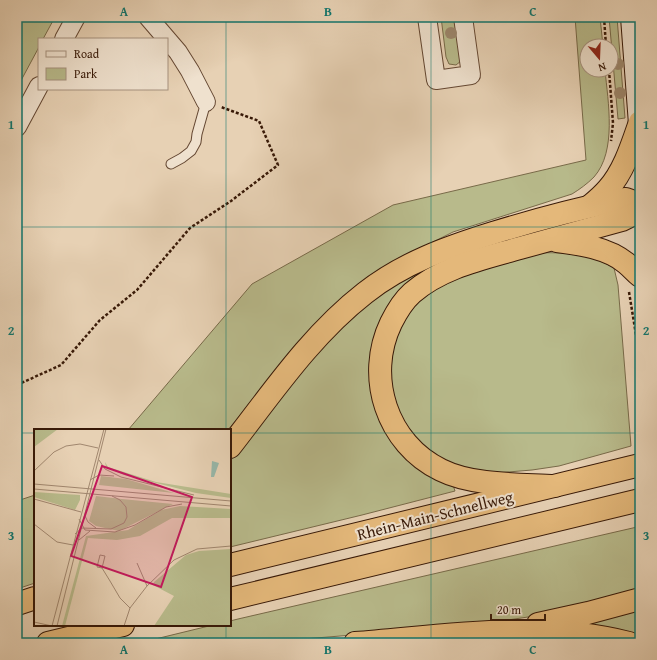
<svg xmlns="http://www.w3.org/2000/svg" width="657" height="660" viewBox="0 0 657 660" font-family="'Gentium Book Plus',serif">
<rect width="100%" height="100%" fill="#e7d1b4"/>
<filter id="stains"><feTurbulence type="fractalNoise" baseFrequency=".005" numOctaves="4"/><feColorMatrix values="0 0 0 0 .2 0 0 0 0 .09 0 0 0 0 .02 0 0 0 .5 -.17"/></filter>
<radialGradient id="worn" r=".72"><stop offset=".6" stop-color="#630" stop-opacity="0"/><stop offset="1" stop-color="#630" stop-opacity=".3"/></radialGradient>
<g fill="#b8ba8b" stroke="#786a49">
<path d="M17 17H55L43 39H39V47L17 88Z"/>
<path d="M441 17H458L461 61 456 65 449 64 446 57Z"/>
<path d="M575 17H600L603 46H587V70H605C608 102 617 151 594 177 587 184 580 189 572 194L453 232 401 258 288 355 228 430H128L252 284 393 205 586 160Z"/>
<path d="M609 17H617L625 118 618 119Z"/>
<path d="M601 209 534 253C563 252 589 253 614 268L618 285 631 446 559 466 532 470 496 473 453 485 455 491 362 515 230 547V458L307 356 402 274Z"/>
<path d="M35 495V583L17 589V501Z"/>
<path d="M637 527 640 563V590L555 613 474 625 255 643H139L213 625H230V621L238 619Z"/>
<path d="M640 610V640L626 634 572 628Z"/>
</g>
<g fill="none" stroke-linecap="round" stroke-linejoin="round">
<defs>
<path id="service" d="M171 164 182 158 191 151 196 142 197 134 206 102"/>
<g id="minor">
<path d="M148 17 178 52 190 71 206 102"/>
<path d="M427 17 436 80 471 75 463 17"/>
<path d="M64 39 76 17"/>
<path d="M17 127 39 86"/>
</g>
<path id="secondary" d="M632 17 640 124"/>
<g id="motorway">
<path d="M590 206C596 201 603 195 608 189 624 171 632 145 640 122"/>
<path d="M557 241C580 244 608 248 626 263 631 267 635 272 640 276"/>
<path d="M230 447C272 393 311 335 365 293 403 263 448 247 493 233 535 220 577 209 619 200L626 199 640 204"/>
<path d="M555 486C520 484 473 486 441 470 387 444 365 377 391 323 396 313 403 301 412 293 442 267 482 259 520 248 554 239 588 229 622 220L640 211"/>
<path d="M230 565 640 465"/>
<path d="M230 599 640 500"/>
<path d="M17 604 35 598"/>
<path d="M538 624 588 613 640 599"/>
<path d="M48 643 123 625"/>
<path d="M355 643C445 636 540 620 629 643"/>
</g>
</defs>
<use href="#service" stroke="#644732" stroke-width="11"/>
<use href="#minor" stroke="#644732" stroke-width="20"/>
<use href="#secondary" stroke="#381907" stroke-width="24"/>
<use href="#motorway" stroke="#381907" stroke-width="24"/>
<g stroke="#381907" stroke-width="2.5" stroke-dasharray="3 2" stroke-linecap="butt">
<path d="M604 17 606 46"/>
<path d="M609 70 613 123 611 141"/>
<path d="M629 292 637 341 640 383"/>
<path d="M17 385 61 365 100 320 137 290 190 228 231 201 278 165 259 121 221 107"/>
</g>
<use href="#service" stroke="#efe1ce" stroke-width="9"/>
<use href="#minor" stroke="#efe1ce" stroke-width="18"/>
<use href="#secondary" stroke="#efe1ce" stroke-width="22"/>
<use href="#motorway" stroke="#e4b87a" stroke-width="22"/>
</g>
<g fill="#9c866b">
<circle cx="451" cy="33" r="6"/>
<circle cx="618" cy="64" r="6"/>
<circle cx="620" cy="93" r="6"/>
</g>
<path fill="none" stroke="#0f766e" stroke-width="1" stroke-opacity="0.55" d="M226 17V430M431 17V643M17 227H640M17 433H35M230 433H640M226 625V643"/>
<g text-anchor="middle" stroke-width="4" stroke-linejoin="round" paint-order="stroke">
<g font-size="16" fill="#381907" stroke="#efe1ce">
<text transform="translate(435 515) rotate(-14)" y="6">Rhein-Main-Schnellweg</text>
</g>
</g>
<g transform="translate(34 429)">
<rect width="197" height="197" fill="#e7d1b4"/>
<path d="M0 0H24L0 18ZM71 33 74 38 122 53 197 65V69L162 64 90 46 72 38ZM67 47 92 50 140 64 65 56ZM0 63 46 66V71L41 81 0 68ZM62 67 88 70 139 75 85 102 62 97 55 92ZM146 77 197 80V89H138L106 107 83 111 54 109 31 197H28L52 107 94 101 127 81ZM197 120V197H120L140 167 119 156 120 153 152 126 165 122Z" fill="#b8ba8b"/>
<path d="M178 32 185 34 180 48H177Z" fill="#97b7a9"/>
<path fill="none" stroke="#a1876f" stroke-width="1" d="M65 31 71 40 87 48 160 66M0 42 20 23 32 17 46 15 64 19M56 51 65 46 80 47M0 55 197 72M0 60 197 77M0 70 47 83M51 87 54 93 62 99M45 90 51 101 81 103 101 96 132 78 148 75M0 95 23 113 39 116M41 105 48 99 77 100 90 94 93 88 92 78 86 71 78 67M45 111 56 102M103 134 113 157M68 139 63 138 66 126 71 127 68 139 76 152 86 169 96 179M0 193 18 197M18 197 70 0M23 197 72 0M90 197 96 179 113 157 140 131 163 120 197 117"/>
<path fill="#c2185b" fill-opacity="0.15" stroke="#c2185b" stroke-width="2" d="M68 37 158 68 127 158 37 127Z"/>
<rect width="197" height="197" fill="none" stroke="#381907" stroke-width="2"/>
</g>
<rect width="657" height="660" fill="none" stroke="#e7d1b4" stroke-width="44"/>
<rect x="38" y="38" width="130" height="52" fill="#efe1ce" stroke="#a6917e"/>
<rect x="46" y="51" width="20" height="6" fill="#efe1ce" stroke="#a6917e"/>
<text x="74" y="58" font-size="12" fill="#381907">Road</text>
<rect x="46" y="68" width="20" height="12" fill="#b8ba8b" stroke="#a6917e"/>
<text x="74" y="78" font-size="12" fill="#381907">Park</text>
<g transform="translate(599 58) rotate(161)"><circle r="19" fill="#efe1ce" stroke="#a6917e"/>
<path d="M0-3L7 15L0 10L-7 15Z" fill="#8f2418"/>
<text y="-6" font-size="11" font-weight="bold" text-anchor="middle" fill="#381907">N</text>
</g>
<path d="M491 614v6h54v-6" fill="none" stroke="#381907" stroke-width="2"/>
<text x="497" y="614" font-size="12" fill="#381907" stroke="#efe1ce" stroke-width="3" paint-order="stroke">20 m</text>
<rect x="22" y="22" width="613" height="616" fill="none" stroke="#0f766e" stroke-width="1.5"/>
<g font-size="13" text-anchor="middle" font-weight="bold" fill="#0f766e">
<text x="124" y="16">A</text>
<text x="328" y="16">B</text>
<text x="533" y="16">C</text>
<text x="11" y="129">1</text>
<text x="646" y="129">1</text>
<text x="11" y="335">2</text>
<text x="646" y="335">2</text>
<text x="11" y="540">3</text>
<text x="646" y="540">3</text>
<text x="124" y="654">A</text>
<text x="328" y="654">B</text>
<text x="533" y="654">C</text>
</g>
<rect width="100%" height="100%" filter="url(#stains)"/>
<rect width="100%" height="100%" fill="url(#worn)"/>
</svg>
